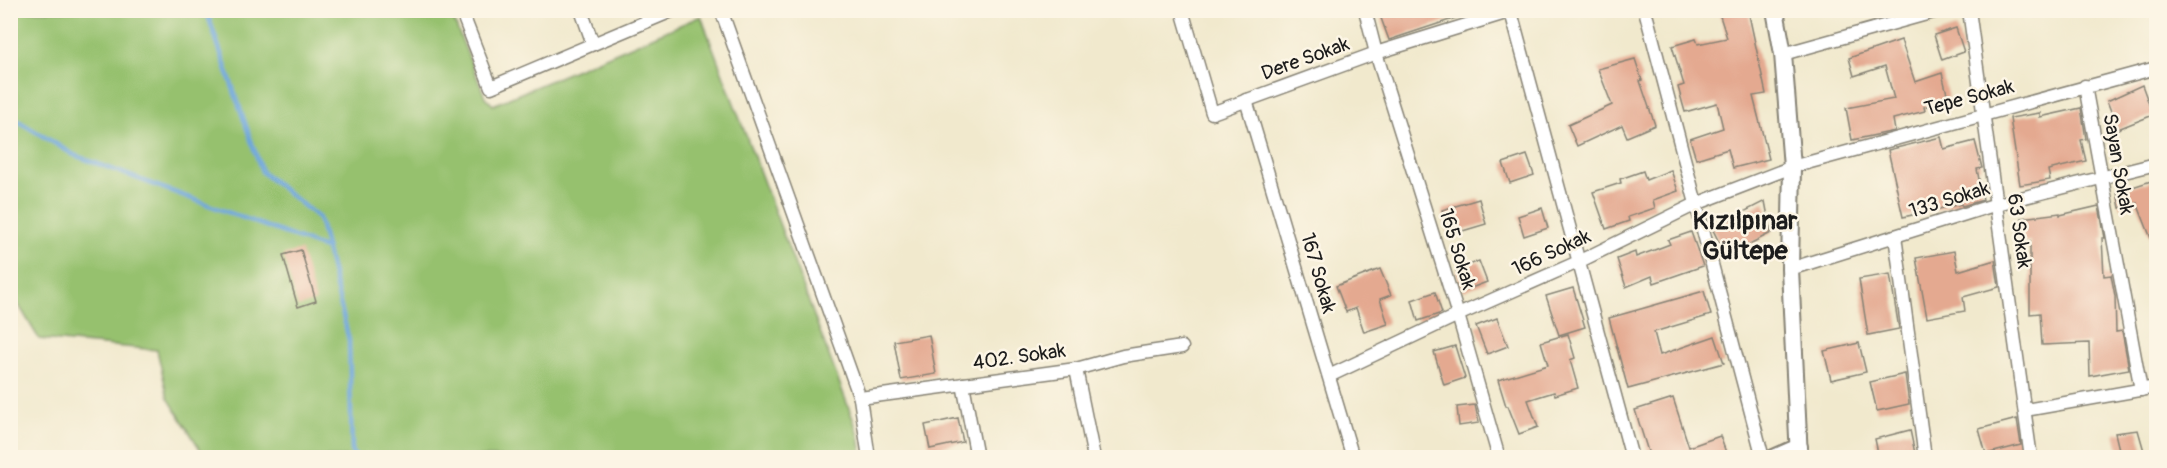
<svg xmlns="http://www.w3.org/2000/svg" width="2167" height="468" viewBox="0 0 2167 468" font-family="Pangolin,sans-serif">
<rect width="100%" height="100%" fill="#fcf5e5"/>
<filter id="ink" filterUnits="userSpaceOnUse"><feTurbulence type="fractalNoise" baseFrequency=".0167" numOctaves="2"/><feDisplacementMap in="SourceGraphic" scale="12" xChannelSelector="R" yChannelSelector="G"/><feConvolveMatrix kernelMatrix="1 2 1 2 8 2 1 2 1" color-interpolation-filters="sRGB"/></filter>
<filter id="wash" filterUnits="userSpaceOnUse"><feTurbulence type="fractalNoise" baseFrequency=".008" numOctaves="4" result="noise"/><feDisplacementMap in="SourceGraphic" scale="24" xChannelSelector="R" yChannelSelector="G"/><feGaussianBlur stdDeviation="1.35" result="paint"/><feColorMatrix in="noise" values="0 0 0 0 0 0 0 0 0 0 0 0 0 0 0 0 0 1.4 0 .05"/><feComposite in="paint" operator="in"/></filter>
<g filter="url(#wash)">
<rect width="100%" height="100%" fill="#f1e9cd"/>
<path fill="#96c16e" stroke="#596e45" stroke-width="1.5" d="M10 11H450L485 97 493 105 701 16 859 435 862 457H205L168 398 157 350 39 339 11 292Z"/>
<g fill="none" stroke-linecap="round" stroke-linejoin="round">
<g stroke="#6da6dc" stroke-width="4.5">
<path d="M206 10 262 172 319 218 349 340 352 453 358 458"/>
<path d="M10 116 74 155 327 249"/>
</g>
</g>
<g id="blocks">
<g fill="#e4a990">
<path d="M1378 10H1474V12L1389 40Z"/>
<path d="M1718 10H1748L1766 94 1753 96 1769 159 1733 168 1728 149 1696 159 1690 139 1723 128 1717 103 1685 112 1678 87 1684 85 1672 46 1696 39 1698 44 1727 38Z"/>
<path d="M1956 28 1964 52 1942 60 1934 35Z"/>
<path d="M1901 40 1915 82 1942 73 1948 98 1924 107 1925 111 1893 119 1895 131 1852 140 1846 108 1894 99 1885 66 1854 76 1849 58Z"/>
<path d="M1635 59 1642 80 1640 81 1655 125 1627 137 1622 125 1577 146 1568 125 1612 105 1598 69Z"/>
<path d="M2142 85 2153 115 2118 129 2107 101Z"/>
<path d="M2081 108 2086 139 2081 140 2086 161 2048 170 2050 180 2020 185 2010 118 2040 113V117Z"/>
<path d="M1941 137 1944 149 1975 141 1982 168 1977 169 1983 200 1962 206 1961 204 1903 217 1888 150Z"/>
<path d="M1527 155 1534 175 1510 183 1503 163Z"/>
<path d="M1671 170 1678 191 1653 200 1655 208 1628 217 1629 221 1606 229 1593 192 1621 183 1620 179 1643 171 1646 180Z"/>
<path d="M2157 179V251H2156L2137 203 2120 208 2117 192Z"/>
<path d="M1479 199 1486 224 1449 235 1442 210Z"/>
<path d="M1765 201 1771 233 1726 256 1712 228Z"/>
<path d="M2099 206 2105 238H2102L2104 276 2111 275 2115 296 2116 332 2122 331 2129 369 2090 376 2089 343 2042 345 2040 313 2030 314V241L2024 242 2022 218 2060 213V215Z"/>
<path d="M1542 208 1548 228 1524 236 1518 216Z"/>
<path d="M1691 232 1703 266 1654 283 1652 276 1626 287 1617 259 1635 252 1636 257 1670 244 1668 240Z"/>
<path d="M301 250 316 301 298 307 283 255Z"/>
<path d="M1954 251 1958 271 1995 260 1999 287 1963 297 1965 311 1927 318 1916 258Z"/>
<path d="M1479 261 1487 282 1463 291 1456 270Z"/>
<path d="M1380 269 1391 295 1380 299 1388 324 1364 332 1356 308 1346 312 1336 286Z"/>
<path d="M1890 274 1899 329 1868 335 1859 279Z"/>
<path d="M1573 288 1585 327 1559 335 1546 296Z"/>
<path d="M1704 291 1711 315 1654 332 1660 355 1715 336 1724 363 1628 389 1609 318Z"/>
<path d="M1435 292 1442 313 1418 321 1412 300Z"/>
<path d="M1497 318 1508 346 1487 354 1476 326Z"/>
<path d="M1568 334 1575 358 1570 360 1578 388 1555 395 1554 392 1528 400 1538 427 1519 434 1508 406H1506L1498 380 1548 365 1541 342Z"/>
<path d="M929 335 936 374 901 380 894 341Z"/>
<path d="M1859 343 1866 372 1831 380 1824 351Z"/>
<path d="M1455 346 1465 378 1444 385 1434 352Z"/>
<path d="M1905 374 1909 404 1877 411 1870 382Z"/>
<path d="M1673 398 1689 447 1720 436 1728 458H1650L1635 410Z"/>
<path d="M1475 405 1479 423 1459 426 1457 407Z"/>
<path d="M958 418 963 442 930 449 925 425Z"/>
<path d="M2017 419 2021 445 1986 454 1979 429Z"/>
<path d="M1910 430 1916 458H1879L1875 439Z"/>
<path d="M2138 430 2146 458H2121L2115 433Z"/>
</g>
</g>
</g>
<g filter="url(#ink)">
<use href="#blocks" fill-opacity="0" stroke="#868274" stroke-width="1.5"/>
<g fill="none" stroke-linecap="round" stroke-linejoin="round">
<defs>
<g id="street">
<path d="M461 10 491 87 674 10"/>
<path d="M581 10 593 44"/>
<path d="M721 10 860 398 869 458"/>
<path d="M1182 10 1212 113 1376 53 1515 10"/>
<path d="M1365 10 1376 53 1458 315 1499 458"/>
<path d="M1645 10 1763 458"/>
<path d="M1969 10 2031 458"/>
<path d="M1511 12 1632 458"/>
<path d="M1783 54 1941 10"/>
<path d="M2085 86 2141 390"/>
<path d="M1246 100 1353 458"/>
<path d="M1895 236 1925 458"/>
<path d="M1790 269 1997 204 2156 164"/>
<path d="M1076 369 1094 458"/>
<path d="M1329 376 1458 315 1578 262 1696 204 1792 167 2156 68"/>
<path d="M963 384 977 458"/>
<path d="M860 398 1076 369 1123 356 1182 347"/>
<path d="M2025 410 2156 387"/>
</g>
<g id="secondary">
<path d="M1775 10 1783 54 1792 167 1790 269 1799 458"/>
<path d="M1774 458 1799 447"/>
</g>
</defs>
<use href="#street" stroke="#868274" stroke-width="15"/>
<use href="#secondary" stroke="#868274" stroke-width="20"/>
<use href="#street" stroke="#fff" stroke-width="12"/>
<use href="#secondary" stroke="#fff" stroke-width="16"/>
</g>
</g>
<g text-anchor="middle" stroke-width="5" stroke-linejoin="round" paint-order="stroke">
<g font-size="20" fill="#1c1c1c" stroke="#fcf5e5">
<text transform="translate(1305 58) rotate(-20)" y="7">Dere Sokak</text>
<text transform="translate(1969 97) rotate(-15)" y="7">Tepe Sokak</text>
<text transform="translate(2119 164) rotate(80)" y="7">Sayan Sokak</text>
<text transform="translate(1949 199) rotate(-17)" y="7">133 Sokak</text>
<text transform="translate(2020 231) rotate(82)" y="7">63 Sokak</text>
<text transform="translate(1458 249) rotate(73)" y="7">165 Sokak</text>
<text transform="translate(1551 252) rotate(-25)" y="7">166 Sokak</text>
<text transform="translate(1319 273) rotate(74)" y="7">167 Sokak</text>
<text transform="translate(1019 356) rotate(-8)" y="7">402. Sokak</text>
</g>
<g font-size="26" font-weight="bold" fill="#1c1c1c" stroke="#fcf5e5">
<text x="1745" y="229">Kızılpınar<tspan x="1745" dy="30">Gültepe</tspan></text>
</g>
</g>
<rect width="2167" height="468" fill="none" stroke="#fcf5e5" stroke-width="36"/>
</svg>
